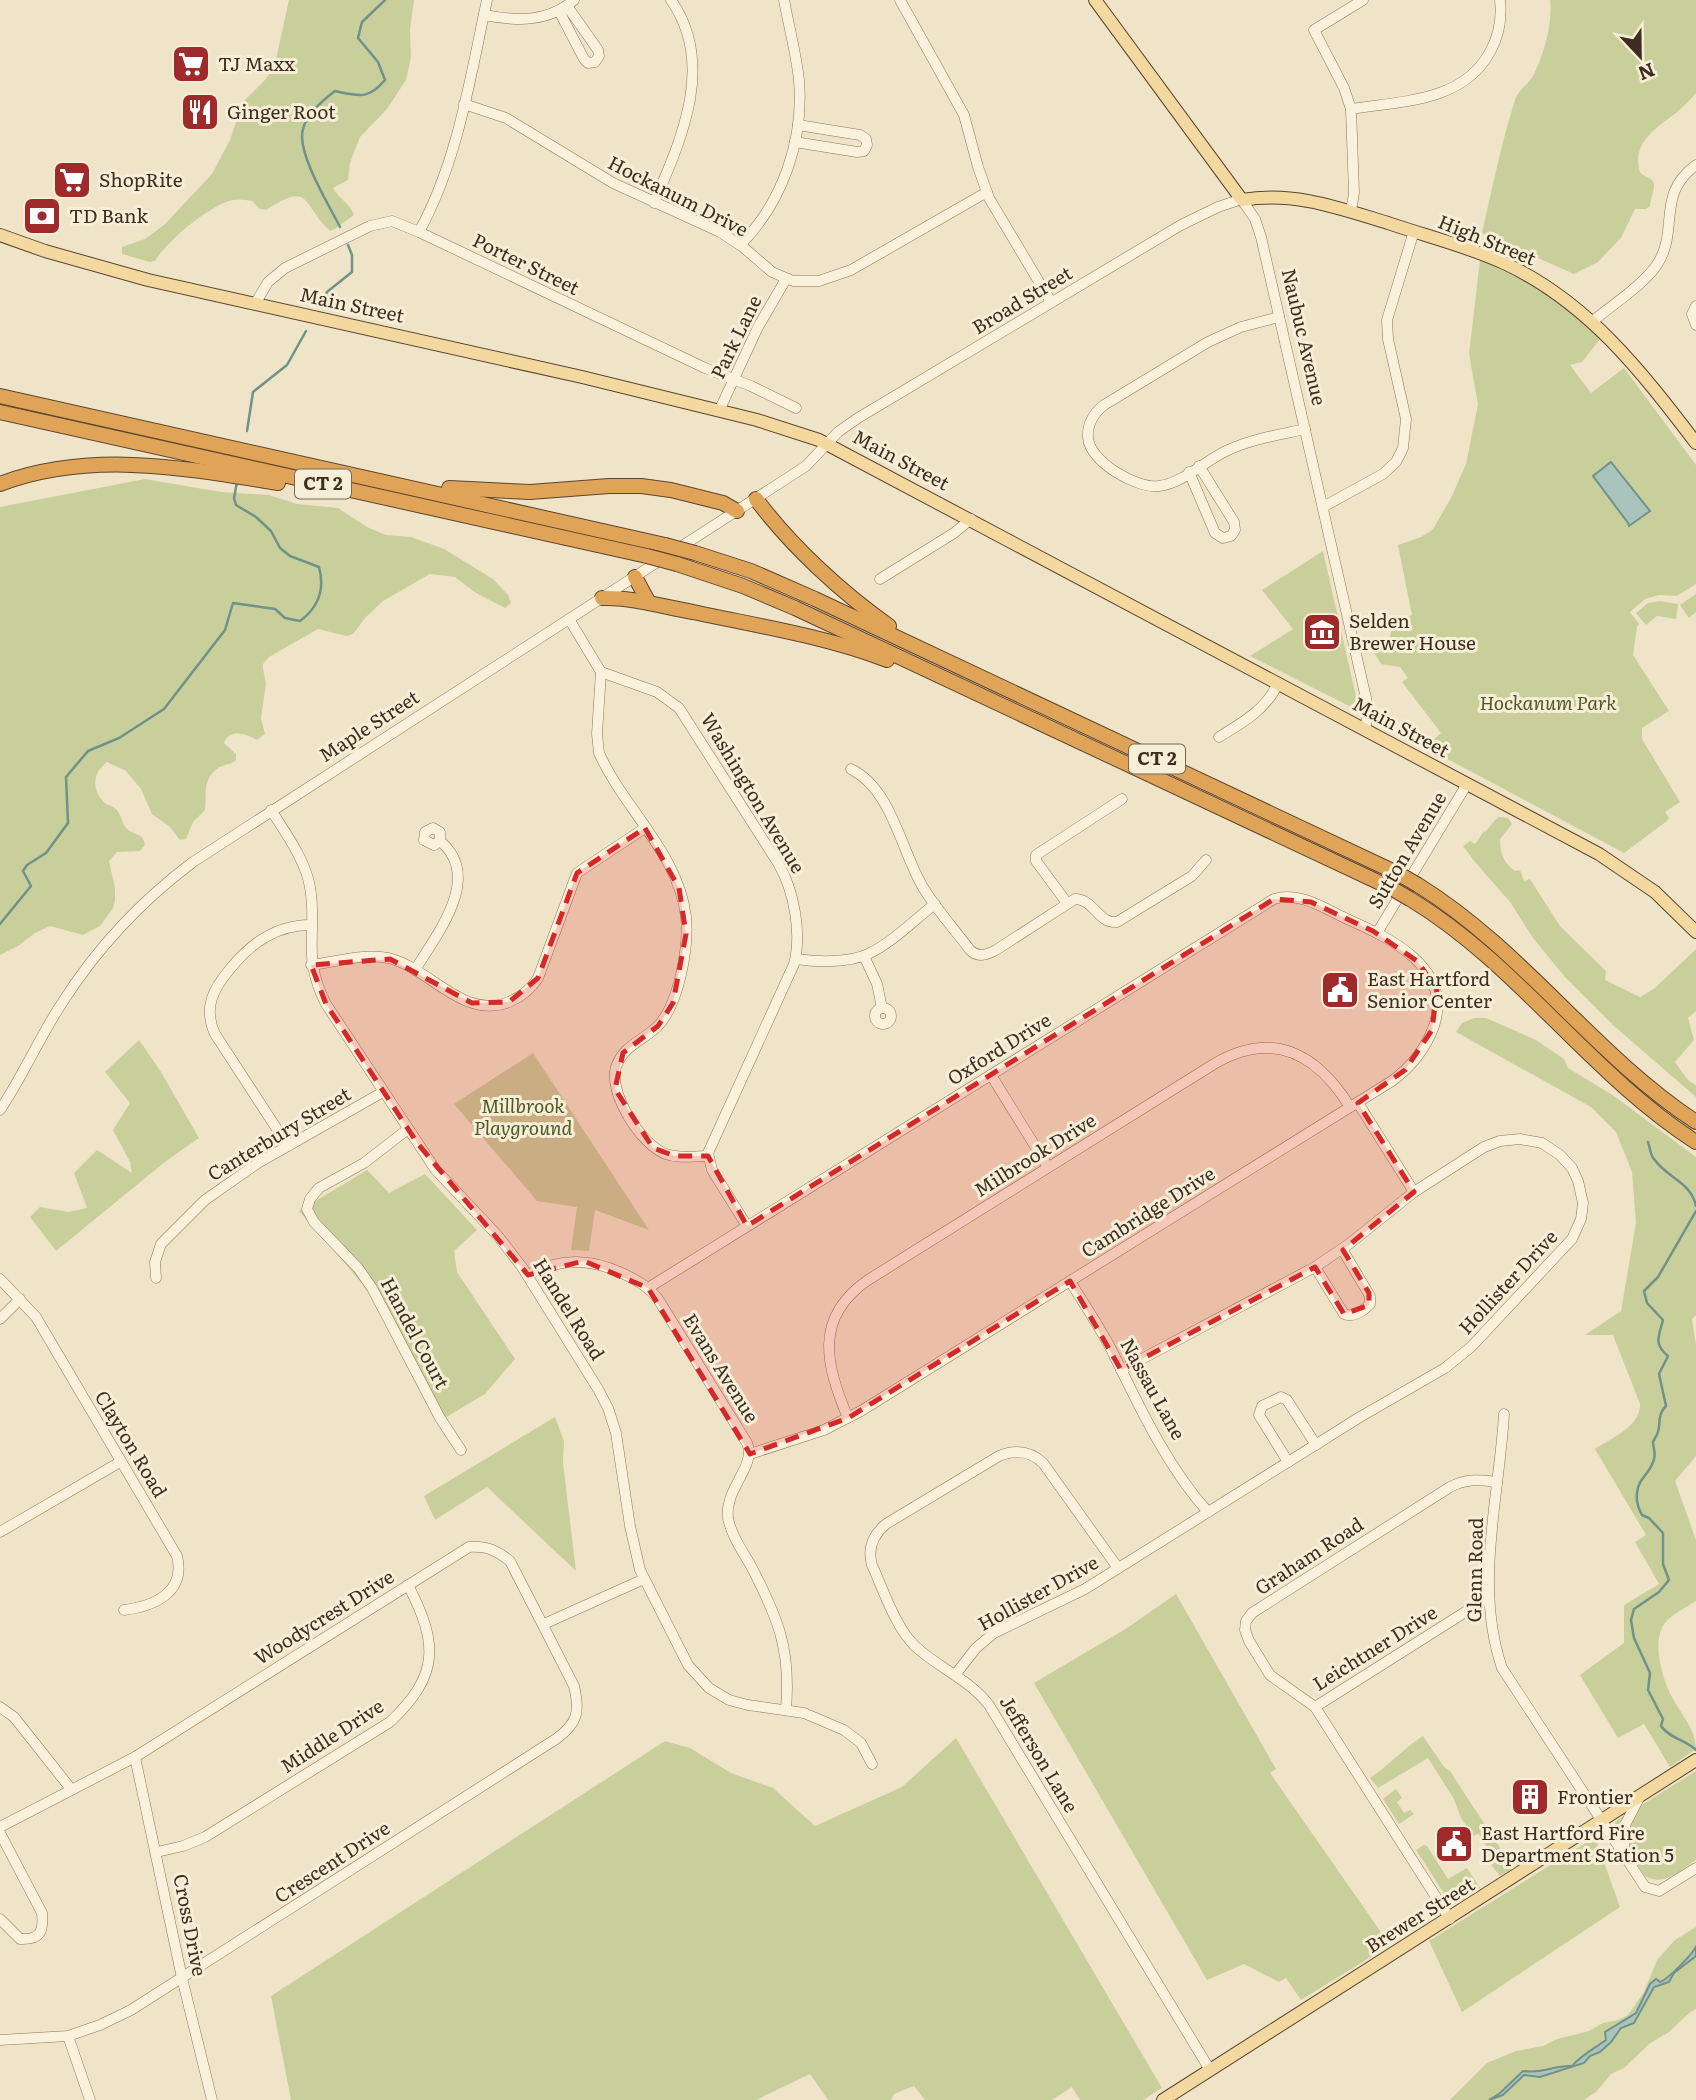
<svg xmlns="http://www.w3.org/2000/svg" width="1696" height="2100" viewBox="0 0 1696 2100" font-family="Literata,serif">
<rect width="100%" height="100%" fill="#f0e4c8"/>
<g fill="#c9cf9b">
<path d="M289 0H414L410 29 411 57 406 80 387 109 360 137 350 163 348 180 333 188C339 199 350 203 354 215L335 229 330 231C300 203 312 181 266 210L260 209 252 201C245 200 236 199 229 201 207 208 168 240 155 261L150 262 122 254V247L145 239 164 225 212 174 230 140 243 102 264 81 274 68Z"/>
<path d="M1550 0H1696V93C1690 100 1683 107 1676 113 1658 127 1633 141 1639 169 1641 179 1652 175 1654 184 1655 190 1650 199 1650 206L1646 209H1635L1621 238 1598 262 1574 274 1538 258 1536 260 1482 233C1492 189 1501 144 1515 100 1518 90 1529 84 1534 74 1544 54 1553 22 1550 0Z"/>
<path d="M1480 260C1527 280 1565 301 1600 339L1582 362 1570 365 1591 393 1624 368 1696 465V584L1677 596 1659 595 1645 599 1630 612 1639 624 1637 627 1633 655 1669 711 1642 728V739L1680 802 1665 812 1669 818 1667 821 1624 853 1425 747 1441 733 1402 682 1408 678 1400 667 1381 664 1373 651 1388 646 1393 622 1412 615 1398 545 1421 537 1433 529 1451 498 1466 464 1478 404 1469 354Z"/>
<path d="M145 479 221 492 269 495 297 504 338 508 367 527 386 535 411 537 444 549 493 579 508 595 511 603 505 608 476 593 455 577 430 574 383 601 366 617 353 634 346 636 318 629 269 657 263 664V669L266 684 261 718 265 734 257 740C246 734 230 728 224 743L236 754V760C231 765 223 764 217 769 202 780 207 795 205 810L193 822 186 839 180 840 169 826 152 814 141 789 126 771 107 762C94 772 91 787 102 800 105 805 112 805 116 809 121 814 122 823 126 828 134 836 143 832 145 845L140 851 117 852 109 861 115 888V901L113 908 100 926 83 935 50 926 35 933 18 946 0 955V507Z"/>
<path d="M1323 551 1357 701 1349 706 1250 656 1293 629 1262 590Z"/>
<path d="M1696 594V612L1689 618 1680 605Z"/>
<path d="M1660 601 1678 604 1676 619 1657 616 1646 625 1636 613 1648 603Z"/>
<path d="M1498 817 1508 818 1512 824 1500 839C1500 854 1503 862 1515 871L1520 870 1524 881 1530 879 1560 926 1606 971 1605 980 1640 997 1655 988 1696 949V1011L1688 1018 1694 1040 1675 1062 1688 1080 1696 1085V1097L1614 1026 1565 977 1533 938 1510 902 1475 862 1463 846 1470 841 1475 844 1484 831 1485 832Z"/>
<path d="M1474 1018H1486L1536 1040 1564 1059 1568 1068 1614 1096 1696 1157V1315L1692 1319 1696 1345V1456L1675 1481 1696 1540V1601C1687 1607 1672 1614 1665 1623 1652 1639 1661 1674 1669 1691 1677 1710 1696 1727 1696 1749L1670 1767 1644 1724 1618 1738 1580 1675 1624 1643V1605L1659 1584 1635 1542 1646 1535 1595 1449C1612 1438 1641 1426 1640 1404L1613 1335H1585L1621 1311 1636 1223 1632 1172 1616 1132 1591 1107 1456 1032 1462 1023Z"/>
<path d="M139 1040 161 1072 199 1138 166 1161 56 1251 30 1217 40 1207 68 1212 87 1208 74 1173 97 1150 132 1173 130 1162 113 1130 130 1103 105 1072Z"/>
<path d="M533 1053 649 1230 595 1210 589 1251 571 1250 577 1207 537 1201 454 1104Z"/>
<path d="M367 1170 389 1193 425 1174 477 1230 454 1251 457 1272 515 1359 485 1394 438 1422 368 1290 299 1211Z"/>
<path d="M555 1417 564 1441 563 1463 576 1571 487 1487 435 1520 424 1496Z"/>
<path d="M1176 1594 1276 1769 1270 1773 1390 1945 1301 2000 1286 1978 1279 1982 1244 1964 1207 1980 1034 1683 1127 1628Z"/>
<path d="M1423 1736 1444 1767 1450 1771 1513 1868 1500 1876 1484 1856 1488 1849 1478 1833 1474 1836 1461 1818 1454 1799 1428 1758 1378 1788 1370 1778C1389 1765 1404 1748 1423 1736Z"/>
<path d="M956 1738 1162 2088 1143 2100H1080L1072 2087 1052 2100H925L914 2086 894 2094 891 2100H828L810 2074 756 2100H291L271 1996 665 1741 690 1748 731 1773 773 1788 815 1826 902 1787Z"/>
<path d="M1696 1771V1860C1680 1871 1664 1887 1645 1876L1613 1829 1616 1821Z"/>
<path d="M1396 1789 1402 1798 1397 1802 1404 1813 1410 1810 1414 1814 1399 1824 1383 1799Z"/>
<path d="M1595 1837 1620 1907 1462 2012 1429 1941Z"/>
<path d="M1424 1845 1427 1846 1448 1879 1467 1868 1480 1888 1456 1904H1451L1416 1850Z"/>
<path d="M1696 1927V2009L1687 2015 1669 2032 1649 2044 1624 2068 1611 2074 1596 2092 1584 2100H1450L1487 2063 1516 2051 1543 2046 1557 2039 1589 2031 1603 2023 1618 2020 1628 2015 1644 1992 1657 1960 1675 1940Z"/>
</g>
<g fill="#a9c4bc" stroke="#6f938a" stroke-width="2">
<path d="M1611 462 1650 511 1629 526 1628 523 1593 476Z"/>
<path d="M1696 1946V1956L1674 1973 1669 1982 1654 1987 1634 2023 1621 2028 1611 2042 1600 2052 1590 2056 1584 2063 1540 2077 1524 2075 1503 2095 1489 2100 1500 2093 1523 2071C1545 2074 1553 2065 1572 2066 1580 2056 1595 2048 1606 2040L1605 2032 1636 2013 1650 1984 1656 1979 1660 1982C1667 1980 1694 1953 1696 1946Z"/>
</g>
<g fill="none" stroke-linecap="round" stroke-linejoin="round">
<g stroke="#6f938a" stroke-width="2.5">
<path d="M340 227C329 205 296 152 303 129 307 114 323 100 335 91 359 96 368 100 385 80L378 62 358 38 362 22 385 0"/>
<path d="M322 304 327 292 352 272V255L348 245"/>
<path d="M247 431 253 392 287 365 306 331"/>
<path d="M0 924 31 886 23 871 27 865 46 853 68 823 66 777 88 751 119 738 164 709 225 630 233 603 275 609 285 618 300 621C319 607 325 589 319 567L290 556 280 548 271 531 256 517 236 505 234 498 237 482"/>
<path d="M1648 1142C1650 1147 1650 1155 1654 1159 1667 1178 1691 1182 1696 1206"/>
<path d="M1696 1211 1658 1277 1644 1291 1647 1303 1663 1320C1659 1336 1653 1344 1668 1356L1659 1374 1666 1406C1657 1415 1661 1422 1658 1432 1657 1436 1654 1439 1653 1442 1653 1448 1656 1453 1654 1459 1651 1473 1638 1478 1637 1493 1636 1501 1638 1508 1642 1515L1649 1518 1663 1533V1564L1669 1580 1659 1592 1634 1609 1631 1620 1634 1638 1650 1673 1648 1690 1663 1719 1661 1726C1669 1738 1686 1740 1696 1750"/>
</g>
<defs>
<g id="minor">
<path d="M900 0 964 115 978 167 989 198 1051 302"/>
<path d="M559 11 584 59 588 63 595 62 599 56 598 50 567 6"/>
<path d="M484 15C516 21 547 23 574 0"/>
<path d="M464 104 506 118 613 183 720 232 743 247 772 272 793 281H819L851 270 987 192"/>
<path d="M1351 109C1401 101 1463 102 1490 52 1499 36 1502 18 1500 0"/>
<path d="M795 142 857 152 864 151 867 145 866 139 860 135 798 125"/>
<path d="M654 203C681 140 716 64 671 0"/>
<path d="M1351 211 1354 193 1351 109 1344 88 1314 30 1363 0"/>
<path d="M419 232C458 161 470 78 487 0"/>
<path d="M740 245C783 202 804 140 799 80 796 53 789 27 784 0"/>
<path d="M255 304 268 282 285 268 370 226 392 221 419 232 705 368 751 386 796 408"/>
<path d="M1696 306 1692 314 1696 325"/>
<path d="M1279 317 1241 327 1208 342 1104 405C1094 413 1087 424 1088 438 1090 462 1137 489 1159 486 1183 483 1205 461 1226 451 1251 439 1278 435 1305 429"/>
<path d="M1593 321C1612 305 1645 284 1658 263 1679 229 1656 194 1696 165"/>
<path d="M719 411 758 327 786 279"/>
<path d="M1189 472 1215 533 1223 538 1231 536 1235 530 1234 522 1199 466"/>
<path d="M1323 507 1383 474 1396 462 1403 448 1406 419 1388 339 1387 320 1414 231"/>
<path d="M880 579 954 533 971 519"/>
<path d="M569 619 601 672 657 692 679 708 778 863C794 890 802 933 794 964L708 1153 712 1170 747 1226"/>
<path d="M601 672 597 734 599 753C624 809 679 854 686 917 689 947 679 1005 657 1027 642 1041 623 1046 616 1067 608 1093 641 1145 666 1154 679 1159 694 1156 708 1156"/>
<path d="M1219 737C1242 723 1267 709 1278 683"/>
<path d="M851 769C893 790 901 852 924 889 937 910 955 930 970 950 978 958 987 955 996 950L1075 899C1094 899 1098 924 1117 922L1192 876 1206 860"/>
<path d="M271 810C286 834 305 859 310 887 318 934 301 955 326 1004L435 1169 498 1236 522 1267 598 1389 608 1408 616 1433 630 1526 640 1570 688 1665 709 1688 729 1700 748 1705 804 1713 844 1730 861 1743 872 1764"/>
<path d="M1067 903 1036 861V855L1122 799"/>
<path d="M1377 933 1467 784"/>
<path d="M864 956 877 984 882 1008"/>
<path d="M796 959C817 962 848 963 868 954 892 943 914 920 935 904"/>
<path d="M311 965C336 962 367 952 392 959 431 970 464 1020 509 1002 521 997 531 989 538 978L577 873 645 828"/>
<path d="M415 970C436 935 484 877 440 841V832L433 828 425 832 424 840 434 845 440 841"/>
<circle cx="883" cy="1016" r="8"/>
<path d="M991 1075 1048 1167"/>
<path d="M1358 1103 1414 1192"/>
<path d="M0 1110C23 1076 39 1038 62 1003 97 948 141 901 193 862L806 466 838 432 858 418 1181 225 1218 207 1239 200H1242L1255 219 1261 237 1366 698 1368 712 1365 730"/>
<path d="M408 1129 364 1163 319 1188 310 1199 307 1209 314 1222 358 1268 372 1288 440 1418 461 1450"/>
<path d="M288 1146 215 1034C203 1008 213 989 230 969 251 943 276 925 310 925"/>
<path d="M1315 1267 1344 1314C1353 1318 1364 1311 1370 1304V1296L1342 1249"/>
<path d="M528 1275C560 1258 589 1258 622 1273 636 1280 648 1286 658 1299L747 1443C757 1466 724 1489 728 1518 731 1535 743 1552 751 1566 778 1618 791 1649 786 1709"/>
<path d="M156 1278 155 1262 161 1244 205 1200 258 1163 383 1092"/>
<path d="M0 1279 36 1317 177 1556C186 1592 155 1606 124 1610"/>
<path d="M1070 1281C1085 1306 1102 1330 1114 1355 1140 1408 1168 1468 1208 1512"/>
<path d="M648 1288 1274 899C1299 891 1324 908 1345 918 1390 938 1453 967 1434 1026 1426 1048 1411 1067 1392 1081L861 1411 824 1430 750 1454"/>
<path d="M0 1319 20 1299"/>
<path d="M1504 1414C1499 1499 1474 1585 1502 1668L1645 1887 1659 1891 1696 1868"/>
<path d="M848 1418C826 1365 813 1318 868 1280L1214 1064C1273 1029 1317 1054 1350 1107"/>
<path d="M1288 1462 1259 1415 1262 1406 1281 1397 1287 1400 1316 1445"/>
<path d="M0 1532 120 1462"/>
<path d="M1118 1568 1043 1463C1030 1451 1016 1449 999 1456L886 1524C873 1535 867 1548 872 1565 883 1589 896 1629 916 1647 939 1668 970 1680 989 1705L1210 2070"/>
<path d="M544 1624 644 1579"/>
<path d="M955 1675 976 1648 994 1633 1085 1589 1360 1417 1445 1368 1471 1347 1572 1239 1581 1219 1583 1203 1578 1181 1572 1168 1560 1155 1542 1143 1520 1139 1500 1141 1484 1147 1414 1192 1349 1244 1315 1267 1121 1370"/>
<path d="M0 1707 14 1717 71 1789"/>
<path d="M1315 1707 1489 1597"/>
<path d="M135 1757 182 1978 212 2100"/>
<path d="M0 1827 135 1757 469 1547C487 1546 496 1550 510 1561L574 1686C580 1712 578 1723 556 1739L131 2010 100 2025 68 2036 0 2040"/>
<path d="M0 1833 42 1913C44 1932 40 1940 20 1939L0 1919"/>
<path d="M157 1852 183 1846 205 1837 390 1722C440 1675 438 1643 408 1585"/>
<path d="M1624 1856 1625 1825 1639 1798"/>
<path d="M1450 1919 1315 1707 1270 1675 1249 1641 1245 1630 1246 1621 1252 1613 1450 1487C1467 1478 1479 1480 1497 1482"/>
<path d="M68 2036 90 2100"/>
</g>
<g id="major">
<path d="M1095 0 1242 200C1294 191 1339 208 1388 223 1426 236 1467 246 1504 263 1588 302 1641 371 1696 443"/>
<path d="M0 235 45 251 148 280 582 377 757 420 819 440 1599 854 1655 892 1696 932"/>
<path d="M1163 2100 1696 1760"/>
</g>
<g id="highway">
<path d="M0 396 665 545"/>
<path d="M0 412 647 556"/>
<path d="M0 484C90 450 186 468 278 483"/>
<path d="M449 488 530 492 609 486H641L671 490 723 503 737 511"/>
<path d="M756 499C791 546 841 592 889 626"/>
<path d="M695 553 751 571 815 599 1399 874"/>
<path d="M677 564 743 586 795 608 1391 888"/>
<path d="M635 577 649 603"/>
<path d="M602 598C632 597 663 607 693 612 758 626 824 636 887 660"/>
<path d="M1418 885C1523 950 1594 1055 1696 1122"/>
<path d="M1410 899C1518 964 1590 1074 1696 1142"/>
</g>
</defs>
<use href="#minor" stroke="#8d765c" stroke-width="11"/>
<use href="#major" stroke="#5b4430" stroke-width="14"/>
<use href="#highway" stroke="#5b4430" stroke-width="16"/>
<use href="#minor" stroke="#faf1dc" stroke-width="10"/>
<use href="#major" stroke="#f3d9a0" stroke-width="12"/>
<use href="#highway" stroke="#e0a458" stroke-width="14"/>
<defs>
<g id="highway-bridge">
<path d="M665 545 695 553"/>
<path d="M647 556 677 564"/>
<path d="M1399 874 1418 885"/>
<path d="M1391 888 1410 899"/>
</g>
</defs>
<use href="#highway-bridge" stroke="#5b4430" stroke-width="16" stroke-linecap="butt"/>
<use href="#highway-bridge" stroke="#e0a458" stroke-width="14"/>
</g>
<path fill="#d62828" fill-opacity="0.2" stroke="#d62828" stroke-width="5" stroke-dasharray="14 9" stroke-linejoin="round" d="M645 828 679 888 686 934 673 1003 658 1026 623 1053 615 1089 653 1148 675 1156H708L747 1226 1274 899 1311 902 1373 931 1417 961 1437 989 1432 1030 1405 1070 1358 1103 1414 1192 1343 1250 1369 1293V1305L1344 1314 1315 1267 1121 1370 1070 1281 848 1418 750 1454 648 1288 584 1261 528 1275 418 1144 326 1004 311 965 390 959 472 1003 509 1002 538 978 577 873Z"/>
<defs>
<symbol id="supermarket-square" viewBox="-11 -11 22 22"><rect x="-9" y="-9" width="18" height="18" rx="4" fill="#9e2a2b" stroke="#f7eed8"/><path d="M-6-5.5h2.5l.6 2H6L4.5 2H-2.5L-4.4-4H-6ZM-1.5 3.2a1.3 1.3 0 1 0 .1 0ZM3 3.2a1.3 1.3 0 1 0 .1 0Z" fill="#fff"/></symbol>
<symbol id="restaurant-square" viewBox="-11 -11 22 22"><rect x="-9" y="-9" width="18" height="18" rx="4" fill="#9e2a2b" stroke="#f7eed8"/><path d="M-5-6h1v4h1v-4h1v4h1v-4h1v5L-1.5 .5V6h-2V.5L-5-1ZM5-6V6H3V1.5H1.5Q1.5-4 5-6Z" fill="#fff"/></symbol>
<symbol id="bank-square" viewBox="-11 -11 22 22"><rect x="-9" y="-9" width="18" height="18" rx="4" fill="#9e2a2b" stroke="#f7eed8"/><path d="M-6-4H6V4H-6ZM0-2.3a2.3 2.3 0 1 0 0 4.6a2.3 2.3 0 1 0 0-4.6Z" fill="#fff"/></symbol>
<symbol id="museum-square" viewBox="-11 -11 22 22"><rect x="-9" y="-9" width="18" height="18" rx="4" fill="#9e2a2b" stroke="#f7eed8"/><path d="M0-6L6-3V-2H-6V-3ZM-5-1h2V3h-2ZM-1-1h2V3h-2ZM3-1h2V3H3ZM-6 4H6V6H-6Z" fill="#fff"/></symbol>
<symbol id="civic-square" viewBox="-11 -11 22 22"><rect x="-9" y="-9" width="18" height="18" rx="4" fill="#9e2a2b" stroke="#f7eed8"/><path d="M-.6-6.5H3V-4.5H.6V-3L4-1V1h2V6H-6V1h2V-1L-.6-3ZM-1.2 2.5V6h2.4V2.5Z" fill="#fff"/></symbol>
<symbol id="building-square" viewBox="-11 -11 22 22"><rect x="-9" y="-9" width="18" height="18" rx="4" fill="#9e2a2b" stroke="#f7eed8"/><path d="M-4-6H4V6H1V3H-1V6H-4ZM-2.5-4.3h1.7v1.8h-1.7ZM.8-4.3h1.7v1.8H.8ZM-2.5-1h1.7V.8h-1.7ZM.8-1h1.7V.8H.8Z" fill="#fff"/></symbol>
</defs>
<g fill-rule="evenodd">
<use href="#supermarket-square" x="169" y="42" width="44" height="44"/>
<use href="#restaurant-square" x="178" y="90" width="44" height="44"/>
<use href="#supermarket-square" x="50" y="158" width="44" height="44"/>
<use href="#bank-square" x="20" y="194" width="44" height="44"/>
<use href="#museum-square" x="1300" y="610" width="44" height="44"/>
<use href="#civic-square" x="1318" y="968" width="44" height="44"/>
<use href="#building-square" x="1508" y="1775" width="44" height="44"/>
<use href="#civic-square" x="1432" y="1822" width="44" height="44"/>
</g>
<g text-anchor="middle" stroke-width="6" stroke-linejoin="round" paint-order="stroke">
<g fill="#f7eed8" stroke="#756857" stroke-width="2">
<rect x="295" y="469.5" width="56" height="29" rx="5"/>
<rect x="1129" y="744.5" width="56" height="29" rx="5"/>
</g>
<g font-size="18" font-weight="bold" fill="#3d2e20">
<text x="323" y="490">CT 2</text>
<text x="1157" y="765">CT 2</text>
</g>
<g font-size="19" fill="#3d2e20" stroke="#f7eed8" text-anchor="start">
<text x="218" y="71">TJ Maxx</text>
<text x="227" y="119">Ginger Root</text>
<text x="99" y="187">ShopRite</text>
<text x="69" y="223">TD Bank</text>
<text x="1349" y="628">Selden<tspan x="1349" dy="22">Brewer House</tspan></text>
<text x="1367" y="986">East Hartford<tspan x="1367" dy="22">Senior Center</tspan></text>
<text x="1557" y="1804">Frontier</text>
<text x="1481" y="1840">East Hartford Fire<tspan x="1481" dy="22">Department Station 5</tspan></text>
</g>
<g font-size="19" fill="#3d2e20" stroke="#f7eed8">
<text transform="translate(678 196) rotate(27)" y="7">Hockanum Drive</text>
<text transform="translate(1487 240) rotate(22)" y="7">High Street</text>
<text transform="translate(526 264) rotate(26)" y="7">Porter Street</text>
<text transform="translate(1022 300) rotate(-31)" y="7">Broad Street</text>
<text transform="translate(352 305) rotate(12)" y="7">Main Street</text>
<text transform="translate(736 337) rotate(-64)" y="7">Park Lane</text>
<text transform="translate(1304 337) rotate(77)" y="7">Naubuc Avenue</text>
<text transform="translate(901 460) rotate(28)" y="7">Main Street</text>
<text transform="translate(369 726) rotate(-33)" y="7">Maple Street</text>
<text transform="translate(1401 727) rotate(28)" y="7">Main Street</text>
<text transform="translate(753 793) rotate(59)" y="7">Washington Avenue</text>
<text transform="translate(1407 850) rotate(-59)" y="7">Sutton Avenue</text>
<text transform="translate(999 1049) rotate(-32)" y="7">Oxford Drive</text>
<text transform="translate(279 1134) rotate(-31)" y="7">Canterbury Street</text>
<text transform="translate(1035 1155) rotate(-32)" y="7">Milbrook Drive</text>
<text transform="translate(1148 1212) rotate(-32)" y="7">Cambridge Drive</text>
<text transform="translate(1508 1282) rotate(-47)" y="7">Hollister Drive</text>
<text transform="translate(569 1309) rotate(58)" y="7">Handel Road</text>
<text transform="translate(415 1333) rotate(62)" y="7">Handel Court</text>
<text transform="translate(721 1368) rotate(58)" y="7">Evans Avenue</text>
<text transform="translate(1153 1389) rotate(61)" y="7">Nassau Lane</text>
<text transform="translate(131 1444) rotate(59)" y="7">Clayton Road</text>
<text transform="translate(1309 1556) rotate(-33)" y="7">Graham Road</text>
<text transform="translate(1475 1570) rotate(-89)" y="7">Glenn Road</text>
<text transform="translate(1038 1593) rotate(-29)" y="7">Hollister Drive</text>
<text transform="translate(324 1617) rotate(-32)" y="7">Woodycrest Drive</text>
<text transform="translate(1375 1648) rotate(-32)" y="7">Leichtner Drive</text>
<text transform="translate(332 1736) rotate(-33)" y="7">Middle Drive</text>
<text transform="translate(1039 1754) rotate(59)" y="7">Jefferson Lane</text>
<text transform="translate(332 1862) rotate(-33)" y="7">Crescent Drive</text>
<text transform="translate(1420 1915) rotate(-32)" y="7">Brewer Street</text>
<text transform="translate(190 1925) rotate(79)" y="7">Cross Drive</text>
</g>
<g font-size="19" font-style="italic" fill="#4d5a26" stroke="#f7eed8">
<text x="1548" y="710">Hockanum Park</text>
<text x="523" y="1113">Millbrook<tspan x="523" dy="22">Playground</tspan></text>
</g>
</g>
<g transform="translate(1640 56) rotate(158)" stroke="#f7eed8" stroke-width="5" paint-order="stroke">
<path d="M0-5L12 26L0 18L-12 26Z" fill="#3d2e20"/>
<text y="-10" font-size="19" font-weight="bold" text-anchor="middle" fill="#3d2e20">N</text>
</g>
</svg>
